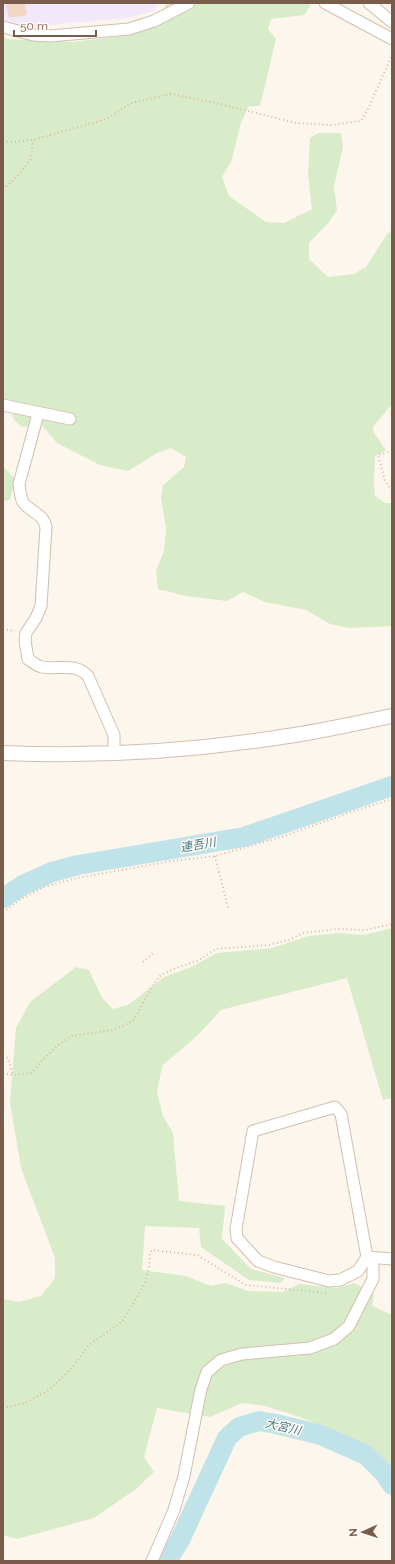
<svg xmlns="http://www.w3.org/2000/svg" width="395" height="1564" viewBox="0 0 395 1564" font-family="Raleway,'Noto Sans JP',sans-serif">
<rect width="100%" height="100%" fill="#fdf6ec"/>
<path fill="#f3e8fa" d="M3 3H157L155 11 126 18 31 27 3 20Z"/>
<g fill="#d8ecc9">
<path d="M166 3H307L311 5 304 15 271 19 268 29 276 39 260 106H249L241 123 231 162 222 177 229 196 266 222 284 223 312 209 308 175 310 138 318 133H341L343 147 334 186 337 210 329 222 309 243V259L328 277 354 274 366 267 387 234 392 231V404L373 427 374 433 386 450 375 456 374 483 375 496 385 503H392V626L349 628 330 624 306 610 265 602 243 592 227 601 186 596 158 589 156 571 164 551 166 528 161 498 163 485 184 467 186 457 171 448 157 453 128 471 100 465 57 443 41 424 22 427 14 420 10 403 3 400V37L8 39 73 42 122 36 160 24Z"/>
<path d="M3 466 15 479 10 500 3 501Z"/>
<path d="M392 928V1098L383 1100 347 978 221 1010 197 1036 162 1066 157 1092 163 1116 173 1133 179 1201 225 1206 222 1239 251 1269 285 1278 281 1283 249 1280 201 1247 199 1228 145 1226 142 1270 186 1276 211 1286 226 1283 248 1291 283 1292 299 1284 336 1288 354 1283 374 1293 372 1306 392 1315V1475L362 1445 300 1417 265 1406 242 1403 210 1417 157 1408 144 1457 154 1472 136 1489 94 1518 17 1539 3 1535V1299L19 1302 41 1296 55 1278V1258L21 1168 10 1103 16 1028 30 1002 76 967 89 970 102 998 113 1009 128 1005 164 977 191 967 217 953 272 948 308 936 339 933 364 935Z"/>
</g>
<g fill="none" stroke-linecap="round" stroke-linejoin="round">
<g stroke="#bfe3e8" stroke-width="20">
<path d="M3 898 23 885 52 872 78 865 244 837 392 786"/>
<path d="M167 1561 180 1540 227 1438 239 1427 259 1421 276 1424 321 1435 366 1455 384 1473 392 1485"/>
</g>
</g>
<path fill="#f3d5c3" d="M6 3H25L27 15 9 18Z"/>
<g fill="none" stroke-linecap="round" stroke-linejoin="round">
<defs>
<g id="minor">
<path d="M325 3 392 39"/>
<path d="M369 3 392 22"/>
<path d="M3 27 33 35 50 36 129 29 154 21 189 3"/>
<path d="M3 405 70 419"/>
<path d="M38 414 19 484C20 490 20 497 23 502 31 513 43 513 46 527L41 606 36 618 26 633 25 641 28 659C32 662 37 666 42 667 58 670 75 662 88 676L114 735V752"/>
<path d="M367 1257 358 1271 340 1280 329 1281 274 1267 258 1261 237 1238 236 1229 253 1131 335 1107 341 1114 367 1257 392 1259"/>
<path d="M152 1561 174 1510 184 1476 201 1389 207 1372 221 1360 242 1354 310 1348 334 1339 349 1326 373 1279V1258"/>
</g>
<path id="tertiary" d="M3 753C98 757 194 751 288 736 323 731 357 723 392 716"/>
</defs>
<use href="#minor" stroke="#d1beb0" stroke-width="13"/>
<use href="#tertiary" stroke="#d1beb0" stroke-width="16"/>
<g stroke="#d9b8a5" stroke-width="2" stroke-dasharray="1 3" stroke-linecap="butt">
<path d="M3 141 11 142 33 140 107 119 131 103 171 94 220 104 296 123 331 125 361 121 367 111 392 55"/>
<path d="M3 189 17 177 31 159 33 140"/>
<path d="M392 451 378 455 385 481 392 491"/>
<path d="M3 629 15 631"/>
<path d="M215 856 228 908"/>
<path d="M3 912 21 899 44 887 77 878 172 861 215 856 281 837 351 812 392 799"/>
<path d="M143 962 154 952"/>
<path d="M3 1056 8 1058 13 1075"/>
<path d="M3 1073 13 1075 32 1073 42 1060 58 1045 72 1036 112 1030 123 1026 134 1020 152 986 161 975 174 969 199 960 216 949 268 945 289 940 303 933 338 929 366 930 392 924"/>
<path d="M3 1408 25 1403 49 1390 73 1367 89 1345 123 1321 144 1285 149 1267 150 1253 152 1250 197 1255 246 1285 326 1293 327 1291"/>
</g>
<use href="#minor" stroke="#fff" stroke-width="11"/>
<use href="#tertiary" stroke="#fff" stroke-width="14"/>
</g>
<g text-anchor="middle" stroke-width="3" stroke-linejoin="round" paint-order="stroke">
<g font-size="12" font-style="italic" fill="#437c86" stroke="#fffaf3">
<text transform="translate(198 845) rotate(-10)" y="4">連吾川</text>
<text transform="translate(283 1427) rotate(13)" y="4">大宮川</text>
</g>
</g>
<rect width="395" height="1564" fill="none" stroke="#7a5c4d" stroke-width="8"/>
<g transform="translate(363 1532) rotate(267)" stroke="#fffaf3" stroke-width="3" paint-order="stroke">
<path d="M0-3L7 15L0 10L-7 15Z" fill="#7a5c4d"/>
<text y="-6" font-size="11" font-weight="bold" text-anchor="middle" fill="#7a5c4d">N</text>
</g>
<path d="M14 30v6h82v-6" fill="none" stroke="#7a5c4d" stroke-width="2"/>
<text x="20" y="30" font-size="12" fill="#7a5c4d" stroke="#fffaf3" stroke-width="3" paint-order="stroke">50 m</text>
</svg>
